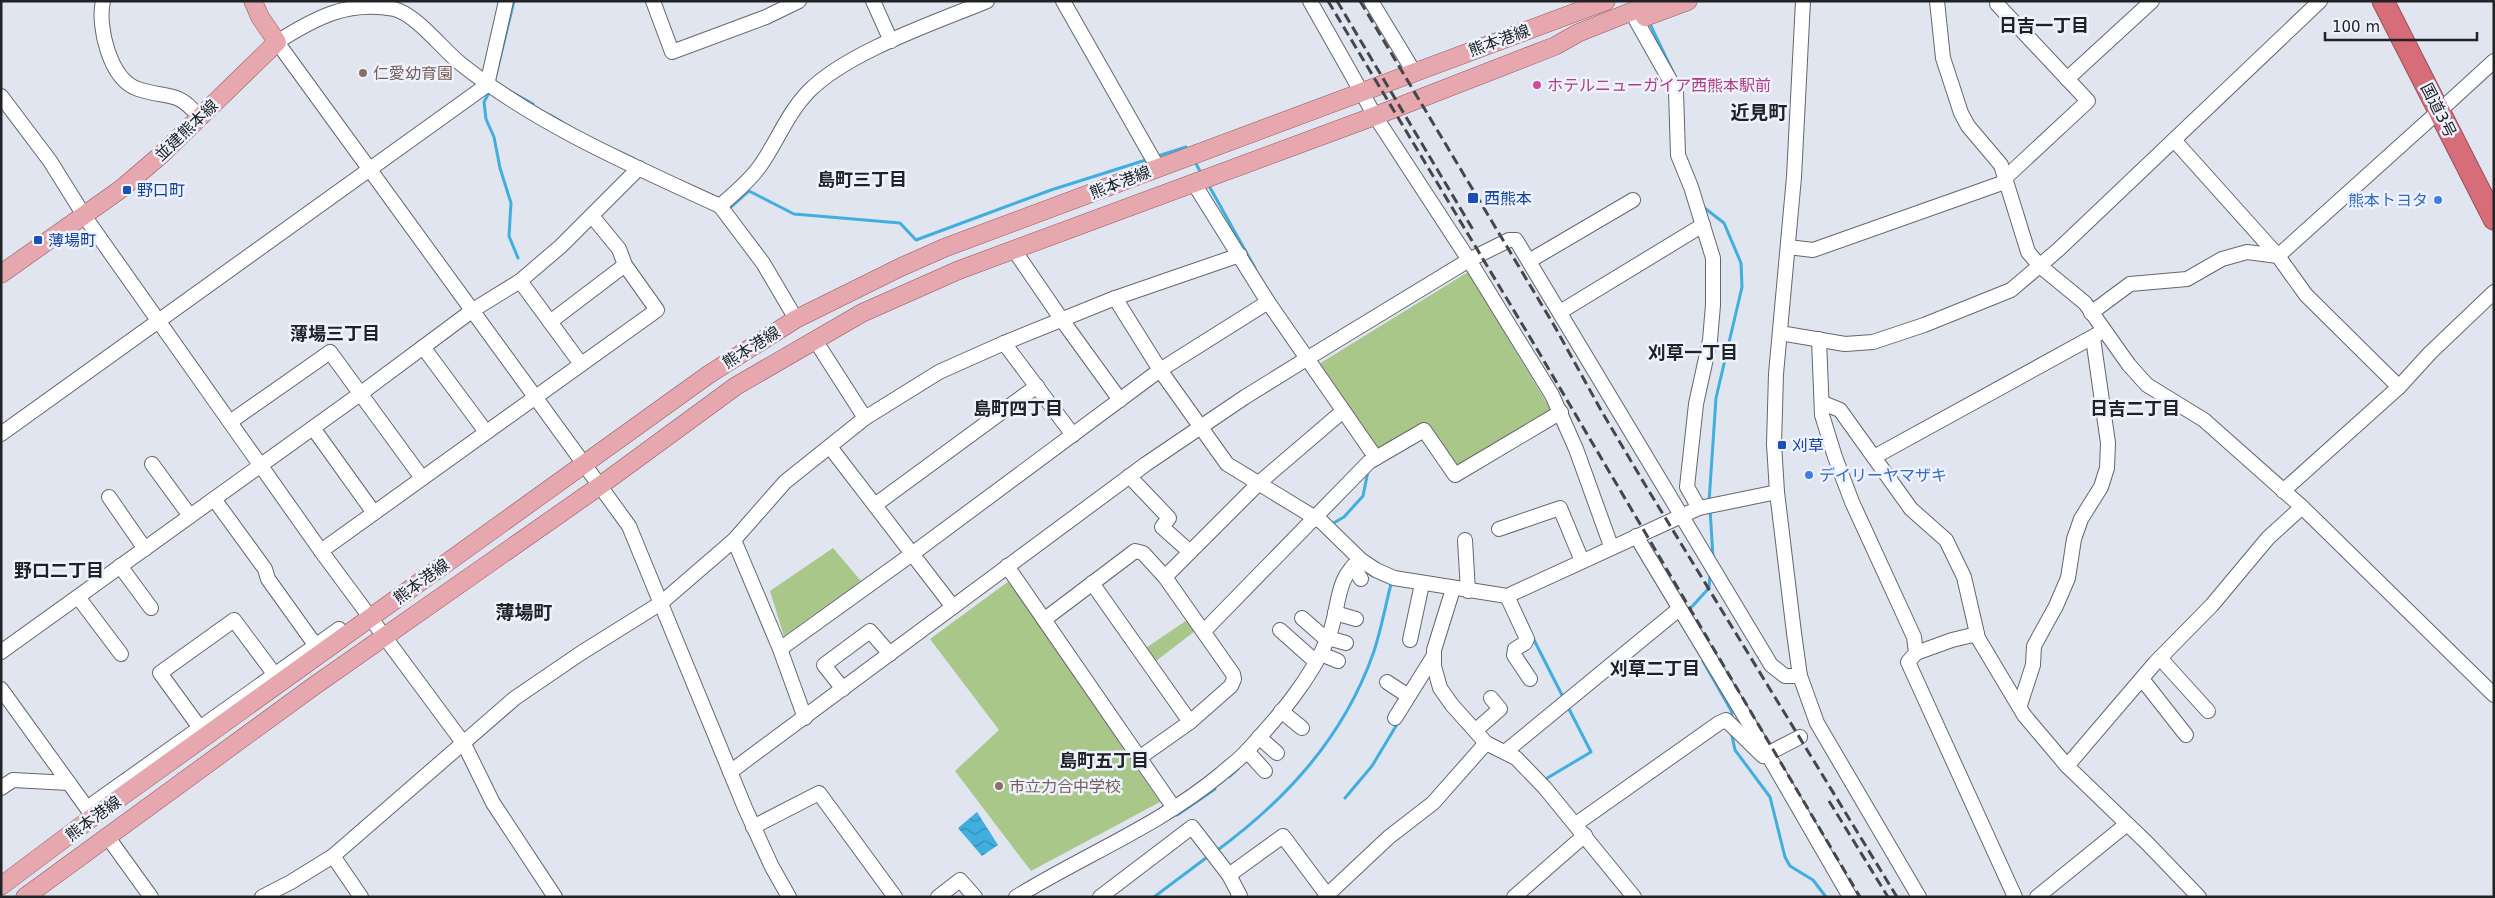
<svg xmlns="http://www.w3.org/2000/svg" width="2495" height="898" viewBox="0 0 2495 898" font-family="'DejaVu Sans','Noto Sans JP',sans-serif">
<defs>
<pattern id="water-waves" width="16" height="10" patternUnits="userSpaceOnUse" patternTransform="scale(1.25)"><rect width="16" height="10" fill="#40aede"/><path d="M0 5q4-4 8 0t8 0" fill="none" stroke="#358db4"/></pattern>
</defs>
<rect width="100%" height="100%" fill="#e0e5ef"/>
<g fill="#a8c789">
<path d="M1468 272 1552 412 1455 472 1424 423 1378 449 1319 364Z"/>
<path d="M833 548 861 581 784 636 770 591Z"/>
<path d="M1009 581 1160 802 1031 871 955 771 999 730 930 639Z"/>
<path d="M1187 620 1195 631 1156 661 1146 648Z"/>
</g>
<path fill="url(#water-waves)" d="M977 812 998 845 982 856 958 828Z"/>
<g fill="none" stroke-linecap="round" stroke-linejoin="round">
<g stroke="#40aede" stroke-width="3">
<path d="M1649 22 1682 91"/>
<path d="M494 83 514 1"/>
<path d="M508 90 533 104"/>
<path d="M490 91 484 102 486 119 494 137 500 168 511 203 509 236 518 258"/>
<path d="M550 115 562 122"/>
<path d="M616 150 635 159"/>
<path d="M1155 157 1186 147 1188 151"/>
<path d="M1194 160 1201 173"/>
<path d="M1208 184 1255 268"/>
<path d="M728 206 730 208 749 191 794 214 900 223 916 240 1051 190 1149 159"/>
<path d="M1702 206 1724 223 1741 263 1742 287 1716 398 1709 502"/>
<path d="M1710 509 1713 557"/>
<path d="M1330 525 1344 517 1363 496 1368 471"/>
<path d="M1687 612 1709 588 1710 574"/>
<path d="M1533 638 1564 699"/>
<path d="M1703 661 1732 712 1731 720"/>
<path d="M1731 731 1735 750 1770 797 1785 857 1790 866 1813 880 1826 897"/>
<path d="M1229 777 1238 769"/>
<path d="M1544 780 1591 752 1568 707"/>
<path d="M1345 798 1372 766 1399 721"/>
<path d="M1177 815 1215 789"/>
<path d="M1215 852C1286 800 1343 738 1373 654 1381 631 1385 607 1391 584L1373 576 1361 568"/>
<path d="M1154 897 1210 855"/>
</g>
<defs>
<g id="minor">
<path d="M103 1C97 26 110 80 138 89 167 99 177 89 199 117"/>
<path d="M653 1 672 52 766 17 799 1"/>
<path d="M873 1 891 41"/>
<path d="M1063 1 1158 168"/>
<path d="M1310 1 1375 116 1469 260 1552 395 1576 449 1611 546"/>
<path d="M1371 1 1414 72"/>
<path d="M1803 1 1794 177 1776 374 1774 444 1777 492 1794 633 1800 676 1817 723 1919 897"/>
<path d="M1937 1 1943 58 1961 113 1968 126 2001 165 2028 252 2040 266 2085 303 2129 365 2147 385 2204 420 2302 507 2494 695"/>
<path d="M1997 4 2088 101 2004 179"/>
<path d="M1636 20 1676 91 1678 155 1691 187 1713 258V305L1710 340 1696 404 1687 487 1699 508"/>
<path d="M2067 79 2152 1"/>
<path d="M1 96 50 161 85 217 321 551 464 744 493 803 555 897"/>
<path d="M2447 104 2494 61"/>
<path d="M2174 140 2278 256 2306 295 2399 387"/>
<path d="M1193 182 1268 302 1376 458"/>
<path d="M720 206 763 263 796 319"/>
<path d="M1788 247 1813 250 2005 182"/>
<path d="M1014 250 1062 320 1120 400"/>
<path d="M1529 261 1633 200"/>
<path d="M520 281 581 364"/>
<path d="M1115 298 1160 370 1227 464 1322 522 1361 560 1376 570 1394 578 1507 596 1699 508 1777 492"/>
<path d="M1560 312 1703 225"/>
<path d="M2091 313 2130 284 2187 279 2222 259 2247 252 2278 256 2439 111"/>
<path d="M550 322 625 265"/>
<path d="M1780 333 1845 344 1873 342 1924 325 2011 290 2058 250 2320 1"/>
<path d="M1819 339 1822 415 1835 457 1852 502 1914 637 1916 653 1908 662 2015 897"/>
<path d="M815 340 865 418"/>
<path d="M1004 343 1073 435"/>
<path d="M423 347 486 432"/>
<path d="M1823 403 1840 410 1911 509 1946 540 1964 577 1978 638 2024 715 2067 766 2147 843 2199 897"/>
<path d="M230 422 330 352 422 478"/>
<path d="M313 428 374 513"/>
<path d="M1 434 487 85 506 1"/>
<path d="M830 447 953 607"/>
<path d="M1874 457 2098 334"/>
<path d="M152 464 190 516"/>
<path d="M1129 476 1169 518 1162 527 1190 552"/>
<path d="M2283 491 2399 387 2430 353 2494 292"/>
<path d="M109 497 145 549"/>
<path d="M214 499 265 569 268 579 316 646"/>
<path d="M875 505 1037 386"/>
<path d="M1499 529 1560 508 1582 561"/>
<path d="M1636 536 1768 755 1850 897"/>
<path d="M734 540 780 649 805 718"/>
<path d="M1465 540 1468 591"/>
<path d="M321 551 657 310 625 265 619 249 592 216"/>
<path d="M120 566 151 608"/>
<path d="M1007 566 1174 808"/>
<path d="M1353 566 1361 579"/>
<path d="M1165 577 1260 482 1343 411"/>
<path d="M1092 583 1190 722"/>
<path d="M1453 589 1434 650V666L1440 688 1452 705 1486 743 1516 758 1545 788 1634 897"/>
<path d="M1507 596 1527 639 1525 643 1515 649 1514 655 1530 679"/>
<path d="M78 597 121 654"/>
<path d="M1335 613 1356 619"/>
<path d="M1302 618 1327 640"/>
<path d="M1045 619 1135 551 1143 553 1165 577 1233 674 1234 679 1231 686 1190 722 1139 758"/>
<path d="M1280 630 1316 662"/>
<path d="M1204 631 1369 462 1424 430 1455 475 1561 412"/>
<path d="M1328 638 1346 643"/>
<path d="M1410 640 1422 584"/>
<path d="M780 649 912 554 1160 370 1268 302"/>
<path d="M1 652 360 394 473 310 520 281 561 246 639 168"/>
<path d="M1916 653 1952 640 1977 634"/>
<path d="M1321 654 1338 661"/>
<path d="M2160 658 2208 711"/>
<path d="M2142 679 2186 735"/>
<path d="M1387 682 1408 696"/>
<path d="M1 689 92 815"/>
<path d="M843 689 824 665 870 631 890 654"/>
<path d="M2020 705 2033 665 2034 646 2056 606 2068 578 2074 539 2081 519 2101 487 2107 468 2108 443 2093 338"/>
<path d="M1281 711 1302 728"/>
<path d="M1395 718 1433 657"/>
<path d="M200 728 160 673 234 620 275 675"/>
<path d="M1476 730 1500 709 1491 698"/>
<path d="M1259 737 1277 753"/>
<path d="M1247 751 1265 771"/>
<path d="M1505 752 1679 609"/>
<path d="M2067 766 2155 663 2212 605 2268 538 2302 507"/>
<path d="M730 772 1146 464 1245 397 1308 358 1469 260 1509 240H1516L1771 665 1785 676H1800"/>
<path d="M1 788 13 780 69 783"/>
<path d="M87 808 339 629"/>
<path d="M1576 824 1719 723 1726 720 1763 756 1800 737"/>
<path d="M753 827 819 793 895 897"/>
<path d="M107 836 151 897"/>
<path d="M333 856 361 897"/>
<path d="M1229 875 1283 836 1327 895"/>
<path d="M262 897 291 882 333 856 515 698 581 653 661 603 734 540 785 482 865 418 939 372 1004 343 1115 298 1240 255"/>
<path d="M789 897 772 867 745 808 629 526 277 42C315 18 348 0 394 9 416 14 443 50 461 64 538 125 631 165 720 206 734 193 749 182 760 166 777 142 787 114 808 92 847 52 934 23 987 1"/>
<path d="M938 897 960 880 975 897"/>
<path d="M1016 897C1084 855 1160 825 1221 774 1230 766 1239 760 1247 751 1278 717 1310 681 1328 638 1340 611 1334 577 1361 560"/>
<path d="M1100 897 1192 827 1229 875 1240 896 1238 897"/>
<path d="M1325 897 1389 837 1433 803 1486 743"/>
<path d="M1514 897 1585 835"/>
<path d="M2037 897 2127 824"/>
</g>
<g id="major">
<path d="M1645 17 1688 1"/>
<path d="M1 274 121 189 162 154 277 42 260 17 253 1"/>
<path d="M1 886 93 817 708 375 796 319 901 267 944 248 1606 1"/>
<path d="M25 897 314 686 601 485 736 386 862 313 959 270 1375 116 1555 46 1578 33 1658 1"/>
</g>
<path id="highway" d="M2383 1 2494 219"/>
</defs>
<use href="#minor" stroke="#636770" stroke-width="16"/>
<use href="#major" stroke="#96535b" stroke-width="19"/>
<use href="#highway" stroke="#96535b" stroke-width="23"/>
<use href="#minor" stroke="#fff" stroke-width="14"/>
<use href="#major" stroke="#e6a7ae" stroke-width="18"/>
<use href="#highway" stroke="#d66d78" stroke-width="21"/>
<g stroke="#44464b" stroke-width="3" stroke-dasharray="10 5" stroke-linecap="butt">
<path d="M1328 1 1531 339 1860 897"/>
<path d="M1337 1 1475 233"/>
<path d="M1360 1 1555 327 1602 412 1644 483 1897 897"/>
<path d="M1829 801 1888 897"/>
</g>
</g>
<g fill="#8d6e63" stroke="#edf2fc" stroke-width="2">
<circle cx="363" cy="73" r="5"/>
<circle cx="999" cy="786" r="5"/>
</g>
<circle fill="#d1479c" stroke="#edf2fc" stroke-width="2" cx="1537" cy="85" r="5"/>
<g fill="#1a4fb4" stroke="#edf2fc" stroke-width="2">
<rect x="122" y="185" width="10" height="10" rx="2.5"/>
<rect x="1467" y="192" width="12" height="12" rx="2.5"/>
<rect x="33" y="235" width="10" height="10" rx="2.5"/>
<rect x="1777" y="440" width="10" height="10" rx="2.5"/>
</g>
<g fill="#3f7fe0" stroke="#edf2fc" stroke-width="2">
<circle cx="2438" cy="200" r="5"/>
<circle cx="1809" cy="475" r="5"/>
</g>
<g text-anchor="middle" stroke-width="5" stroke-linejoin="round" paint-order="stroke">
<g font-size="16" fill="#202225" stroke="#edf2fc">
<text transform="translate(1499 40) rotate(-20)" y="6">熊本港線</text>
<text transform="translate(2439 110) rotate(63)" y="6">国道3号</text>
<text transform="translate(186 130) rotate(-44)" y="6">並建熊本線</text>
<text transform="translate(1120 182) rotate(-21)" y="6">熊本港線</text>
<text transform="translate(751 347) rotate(-32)" y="6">熊本港線</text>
<text transform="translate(421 581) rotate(-36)" y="6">熊本港線</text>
<text transform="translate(93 818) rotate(-36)" y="6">熊本港線</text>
</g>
<g font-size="16" fill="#785e54" stroke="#edf2fc" text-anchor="start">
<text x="373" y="79">仁愛幼育園</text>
<text x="1009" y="792">市立力合中学校</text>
</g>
<g font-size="16" fill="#b23c85" stroke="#edf2fc" text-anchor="start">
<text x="1547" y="91">ホテルニューガイア西熊本駅前</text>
</g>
<g font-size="16" fill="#164399" stroke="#edf2fc" text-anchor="start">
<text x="137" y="196">野口町</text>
<text x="1484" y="204">西熊本</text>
<text x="48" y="246">薄場町</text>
<text x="1792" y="451">刈草</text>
</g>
<g font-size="16" fill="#366cbe" stroke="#edf2fc" text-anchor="end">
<text x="2428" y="206">熊本トヨタ</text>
<text x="1819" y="481" text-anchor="start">デイリーヤマザキ</text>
</g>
<g font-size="18" font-weight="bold" fill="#202225" stroke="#edf2fc">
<text x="2044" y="32">日吉一丁目</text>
<text x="862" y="186">島町三丁目</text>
<text x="335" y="340">薄場三丁目</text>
<text x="1693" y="359">刈草一丁目</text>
<text x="1018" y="415">島町四丁目</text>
<text x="2135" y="415">日吉二丁目</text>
<text x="59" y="577">野口二丁目</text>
<text x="1655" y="675">刈草二丁目</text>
<text x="1104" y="767">島町五丁目</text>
</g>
<g font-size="19" font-weight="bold" fill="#202225" stroke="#edf2fc">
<text x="1759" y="119">近見町</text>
<text x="524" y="619">薄場町</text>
</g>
</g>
<rect width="2495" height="898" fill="none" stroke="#202225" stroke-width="5"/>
<path d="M2325 32v8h152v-8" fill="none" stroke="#202225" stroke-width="2.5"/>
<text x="2332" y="32" font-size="15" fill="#202225" stroke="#edf2fc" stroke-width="4" paint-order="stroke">100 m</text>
</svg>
